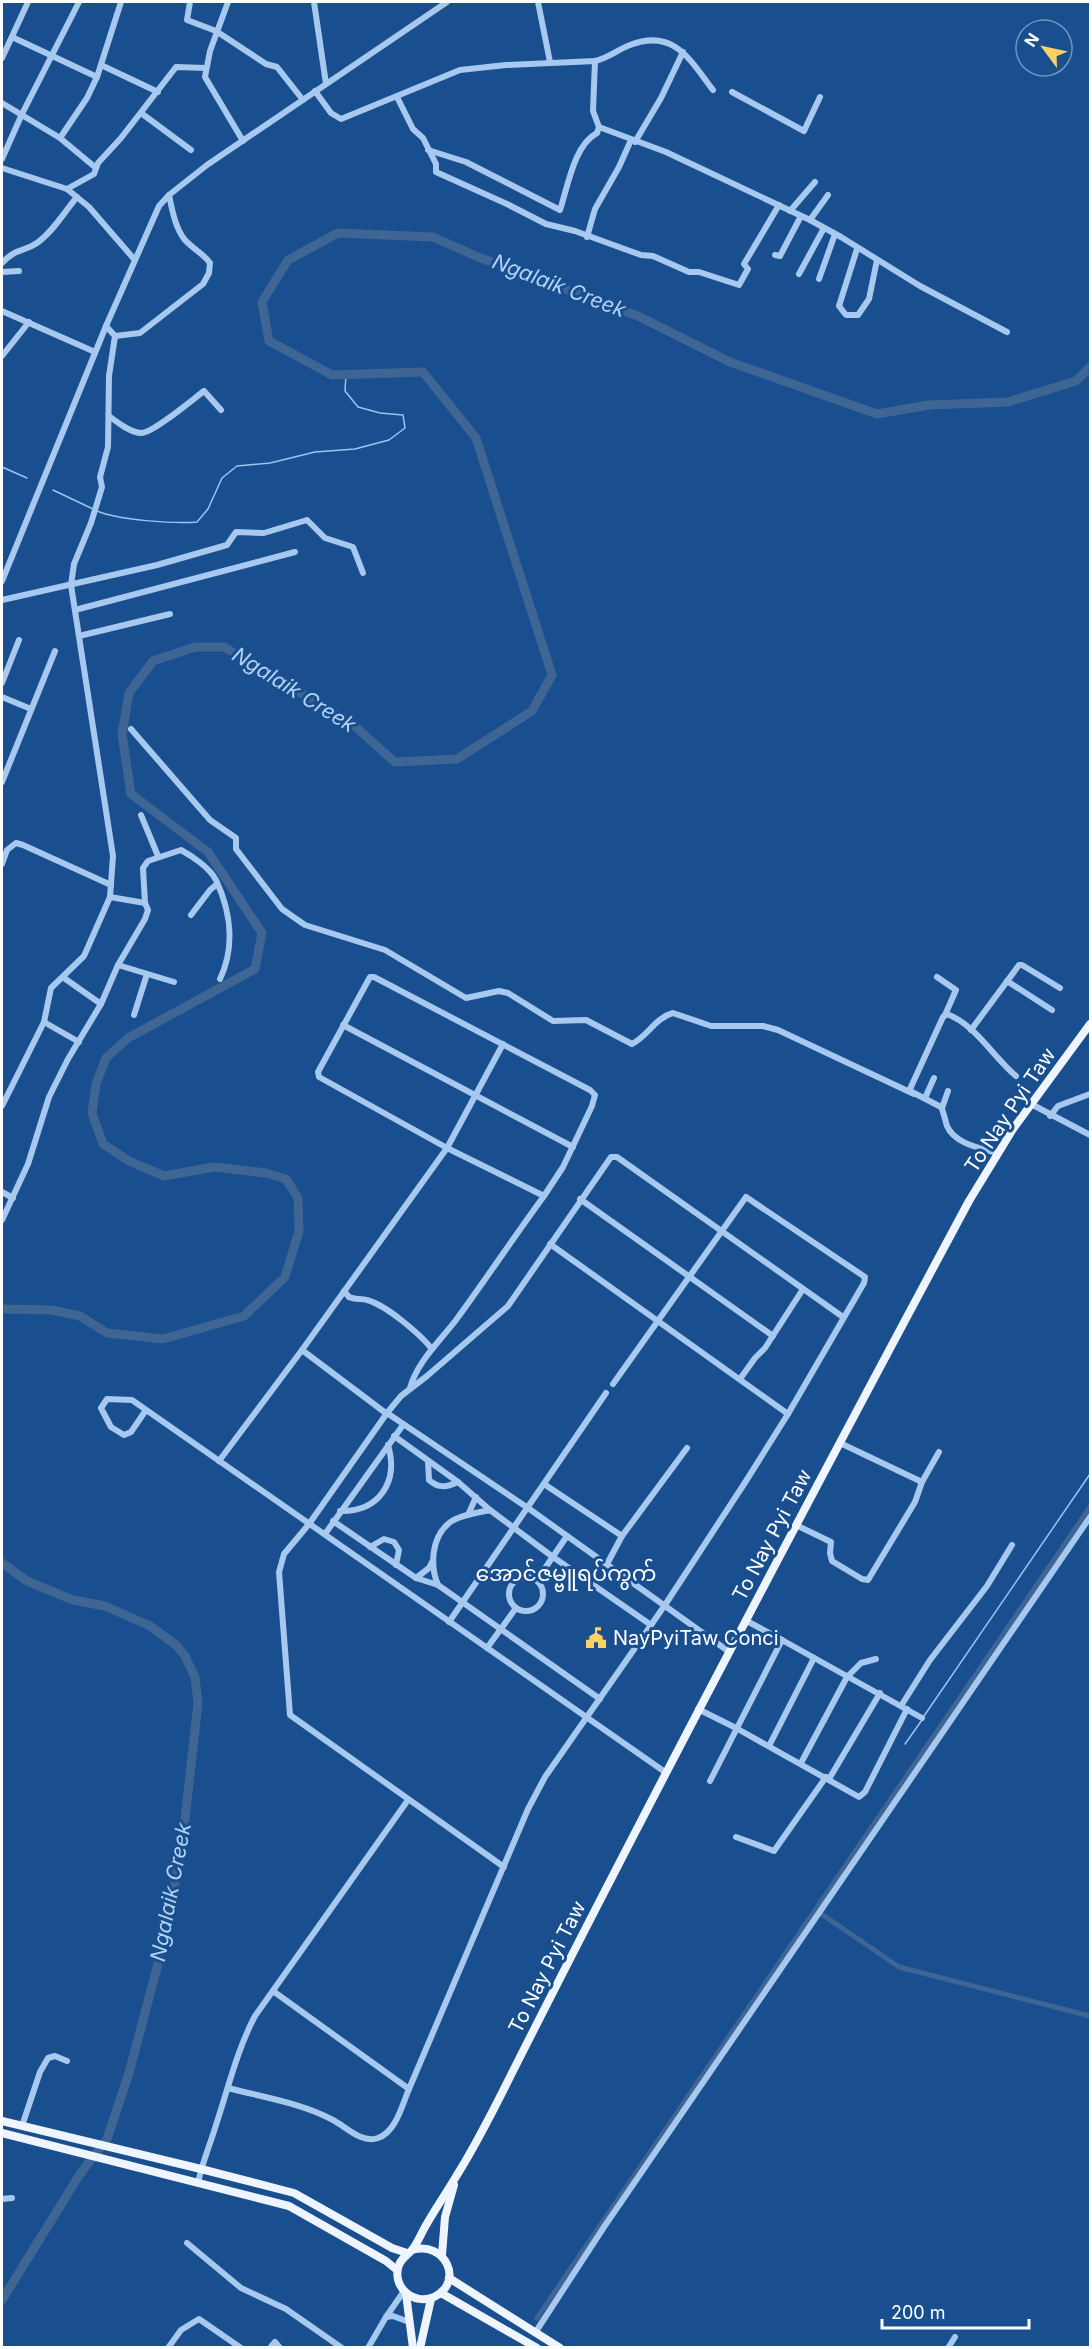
<svg xmlns="http://www.w3.org/2000/svg" width="1092" height="2349" viewBox="0 0 1092 2349" font-family="Inter,'Noto Sans Myanmar',sans-serif">
<rect width="100%" height="100%" fill="#194f8f"/>
<g fill="none" stroke-linecap="round" stroke-linejoin="round">
<g stroke="#9ac4f1" stroke-width="1.5">
<path d="M2 467 27 478"/>
<path d="M53 490 93 509"/>
<path d="M97 511C118 520 174 524 197 522L208 509 222 478 237 466 270 463 315 452 355 449 389 440 405 428 403 415 380 413 358 407 345 391 346 374"/>
<path d="M924 1716 1090 1474"/>
<path d="M905 1744 922 1720"/>
</g>
<g stroke="#3e6593" stroke-width="5">
<path d="M817 1911 899 1967 1090 2016"/>
<path d="M537 2318 1090 1507"/>
</g>
<g stroke="#3e6593" stroke-width="9">
<path d="M2 1309 52 1310 80 1316 107 1333 163 1339 244 1316 285 1277 299 1231 298 1198 286 1179 266 1173 214 1167 164 1176 129 1161 103 1144 92 1113 96 1084 106 1058 128 1038 255 969 262 933 208 852 131 794 122 734 129 693 153 661 195 647H224L351 723 395 762 457 759 532 711 552 675 476 438 423 372 332 375 269 341 262 302 288 260 338 233 433 237 478 257 638 316 730 362 877 414 929 405 1008 402 1076 381 1090 367"/>
<path d="M2 1563 27 1581 73 1600 105 1606 150 1626 176 1645 185 1656 195 1677 198 1703 182 1846 164 1941 129 2073 107 2139 80 2174 2 2300"/>
</g>
<g stroke="#a7c9ef" stroke-width="6">
<path d="M190 2 187 20 216 31 266 64 277 67 303 100"/>
<path d="M228 2 210 51 205 77 243 141"/>
<path d="M314 2 326 84"/>
<path d="M538 2 550 62"/>
<path d="M12 37 97 77"/>
<path d="M2 58 28 2"/>
<path d="M595 61 593 111 599 127 666 152 810 220 841 237 920 286 1007 332"/>
<path d="M101 65 158 92"/>
<path d="M315 91 331 113 341 119 460 70 506 65 595 61C608 58 617 50 630 45 674 28 690 60 713 90"/>
<path d="M732 92 804 131 820 97"/>
<path d="M397 97 413 129 423 138 436 164V172L507 204 546 224 575 231 641 255 653 256 689 272H699L739 285 748 269 744 264 779 205"/>
<path d="M2 103 60 138 96 168"/>
<path d="M141 113 191 150"/>
<path d="M60 138 87 98 97 77 121 2"/>
<path d="M635 142 661 98 683 52"/>
<path d="M428 150 466 162 560 210C568 186 574 145 597 133L599 127"/>
<path d="M2 159 22 114 79 2"/>
<path d="M2 168 67 189 89 207 134 259"/>
<path d="M67 189 94 174 98 163 121 138 176 67 206 68"/>
<path d="M790 211 815 182"/>
<path d="M810 220 828 195"/>
<path d="M587 237 595 209 619 167 631 140"/>
<path d="M857 249 839 306 846 315H858L869 299 877 260"/>
<path d="M775 255 780 256 801 216"/>
<path d="M2 263C17 247 24 252 37 243 53 232 65 211 77 197"/>
<path d="M2 272 19 271"/>
<path d="M799 274 824 228"/>
<path d="M819 279 835 234"/>
<path d="M2 311 95 352"/>
<path d="M115 336 140 333 203 284 209 273 210 263C204 254 193 249 185 240 175 228 172 209 169 195"/>
<path d="M2 356 29 322"/>
<path d="M109 416C118 423 131 433 142 433 154 432 192 400 204 391L221 410"/>
<path d="M2 581 106 326 159 206 169 195 207 165 447 2"/>
<path d="M2 600 157 565 227 545 236 532 264 533 307 520 325 538 353 547 363 573"/>
<path d="M75 610 295 552"/>
<path d="M79 636 170 614"/>
<path d="M2 683 19 640"/>
<path d="M2 697 31 709"/>
<path d="M131 729 210 820 236 838V849L282 909 305 925 385 950 466 998 499 991 508 993 553 1021 586 1020 632 1044C648 1036 655 1018 673 1013L711 1026H763L778 1030 914 1094"/>
<path d="M2 782 55 651"/>
<path d="M141 815 158 856"/>
<path d="M2 864 7 850 16 843 23 845 111 885"/>
<path d="M110 897 145 903"/>
<path d="M191 915 210 890 217 884"/>
<path d="M118 965 174 982"/>
<path d="M937 977 956 990 945 1015"/>
<path d="M64 978 101 1004"/>
<path d="M1007 981 1052 1010"/>
<path d="M134 1015 147 974"/>
<path d="M44 1022 79 1042"/>
<path d="M343 1025 573 1147"/>
<path d="M971 1030 1019 965H1022L1060 988"/>
<path d="M925 1098 934 1078"/>
<path d="M1031 1104 1090 1135"/>
<path d="M2 1106 44 1022 51 988 84 956 110 897 113 856 71 585 74 564 91 523 102 487 100 477 108 447 109 376 115 336 106 326"/>
<path d="M942 1108 948 1091"/>
<path d="M1050 1116 1058 1106 1090 1094"/>
<path d="M997 1153C980 1148 955 1144 947 1126 945 1120 944 1113 941 1107L912 1092 910 1089 943 1017 947 1014C976 1025 993 1057 1016 1076"/>
<path d="M2 1192 13 1198"/>
<path d="M580 1199 773 1336"/>
<path d="M2 1220 28 1164 49 1097 68 1059 101 1004 118 965 145 919 148 910 145 903 143 868 148 861 181 850C192 856 210 868 216 880 231 912 235 947 220 979"/>
<path d="M550 1244 788 1414"/>
<path d="M344 1291 349 1297C355 1300 361 1298 367 1300 386 1305 420 1334 432 1349"/>
<path d="M302 1350 387 1414"/>
<path d="M740 1379 755 1358 765 1348 803 1289"/>
<path d="M410 1388C417 1362 440 1341 456 1320 486 1279 514 1237 544 1196L563 1167 592 1106 595 1095 590 1090 374 977H370L318 1072 319 1077 447 1148 544 1196"/>
<path d="M146 1410 131 1432 124 1435 111 1427 101 1408 107 1399 132 1400 665 1772"/>
<path d="M387 1413 528 1508 728 1651"/>
<path d="M394 1436 458 1482 490 1510"/>
<path d="M840 1443 922 1482"/>
<path d="M219 1461 302 1350 447 1148 503 1044"/>
<path d="M428 1461 429 1480C439 1489 447 1487 458 1482"/>
<path d="M544 1484 622 1536"/>
<path d="M340 1511C379 1512 399 1482 388 1445"/>
<path d="M468 1515 476 1497"/>
<path d="M333 1521 416 1578 438 1585"/>
<path d="M796 1525 831 1542 830 1553 832 1561 862 1579 868 1580 915 1502 922 1482 939 1452"/>
<path d="M325 1534 403 1425"/>
<path d="M370 1547 384 1539 394 1542 399 1550 396 1565"/>
<path d="M607 1564 622 1536 687 1448"/>
<circle cx="526" cy="1594" r="17"/>
<path d="M416 1578 429 1568 432 1562"/>
<path d="M537 1580 567 1536"/>
<path d="M745 1620 782 1640"/>
<path d="M449 1622 606 1393"/>
<path d="M487 1648 516 1608"/>
<path d="M600 1699 438 1585C430 1566 431 1538 449 1523 459 1515 477 1513 490 1510L553 1557 651 1625"/>
<path d="M901 1706 930 1660 987 1586 1012 1545"/>
<path d="M698 1709 736 1728 859 1797 865 1792 907 1709"/>
<path d="M769 1746 814 1658"/>
<path d="M801 1763 847 1677 861 1663 876 1659"/>
<path d="M829 1779 880 1693"/>
<path d="M710 1781 782 1640 922 1718"/>
<path d="M736 1837 774 1851 826 1777"/>
<path d="M504 1867 290 1715 279 1572 284 1554 309 1524 387 1413 401 1396 427 1376 508 1306 611 1157H617L843 1317"/>
<path d="M273 1991 409 2089"/>
<path d="M228 2088C262 2097 302 2103 333 2120 346 2127 362 2144 378 2138 396 2132 402 2105 409 2089L528 1809 545 1777 665 1605 746 1481 788 1414 864 1283 865 1277 746 1197 613 1384"/>
<path d="M22 2126 40 2072 48 2058 55 2056 67 2061"/>
<path d="M198 2183C202 2163 210 2145 216 2125 228 2089 237 2050 255 2016L408 1800"/>
<path d="M2 2199 12 2198"/>
<path d="M187 2243 241 2288 286 2309 342 2348"/>
<path d="M386 2317 393 2316 409 2322"/>
<path d="M535 2333 604 2227 1090 1517"/>
<path d="M168 2348 181 2330 199 2319 241 2348"/>
<path d="M270 2348 275 2342 280 2348"/>
<path d="M368 2348 386 2317 404 2291"/>
<path d="M948 2348 955 2337"/>
</g>
<g stroke="#eff5ff" stroke-width="8">
<path d="M2 2121 201 2169 294 2193 392 2248 407 2253"/>
<path d="M2 2133 289 2206 386 2261 397 2270"/>
<path d="M412 2250C445 2240 465 2282 434 2297 414 2306 391 2287 399 2265 402 2257 407 2256 412 2250 417 2244 421 2234 425 2227 435 2209 447 2192 457 2175 479 2140 497 2103 515 2067 662 1776 815 1488 969 1201L1013 1129 1090 1024"/>
<path d="M442 2255 445 2217 454 2185"/>
<path d="M449 2278 560 2348"/>
<path d="M441 2293 537 2348"/>
<path d="M406 2294 413 2348"/>
<path d="M420 2348 431 2299"/>
</g>
</g>
<defs>
<symbol id="civic-bare" viewBox="-9 -9 18 18"><path d="M-.6-6.5H3V-4.5H.6V-3L4-1V1h2V6H-6V1h2V-1L-.6-3ZM-1.2 2.5V6h2.4V2.5Z" fill="#ffd065" stroke="#194f8f" stroke-width="2.5" paint-order="stroke"/></symbol>
</defs>
<g fill-rule="evenodd">
<use href="#civic-bare" x="581" y="1623" width="30" height="30"/>
</g>
<g text-anchor="middle" stroke-width="6" stroke-linejoin="round" paint-order="stroke">
<g font-size="20" fill="#fff" stroke="#194f8f">
<text transform="translate(1010 1110) rotate(-56)" y="7">To Nay Pyi Taw</text>
<text transform="translate(772 1535) rotate(-62)" y="7">To Nay Pyi Taw</text>
<text transform="translate(547 1967) rotate(-63)" y="7">To Nay Pyi Taw</text>
</g>
<g font-size="20" fill="#fff" stroke="#194f8f" text-anchor="start">
<text x="613" y="1645">NayPyiTaw Conci</text>
</g>
<g font-size="21" font-style="italic" fill="#b3d3f6" stroke="#194f8f">
<text transform="translate(559 286) rotate(21)" y="7">Ngalaik Creek</text>
<text transform="translate(294 690) rotate(32)" y="7">Ngalaik Creek</text>
<text transform="translate(171 1892) rotate(-79)" y="7">Ngalaik Creek</text>
</g>
<g font-size="22" fill="#fff" stroke="#194f8f">
<text x="566" y="1581">အောင်ဇမ္ဗူရပ်ကွက်</text>
</g>
</g>
<rect width="1092" height="2349" fill="none" stroke="#ffffff" stroke-width="6"/>
<g transform="translate(1044 48) rotate(303)"><circle r="28" fill="#194f8f" stroke="#7595bc" stroke-width="1.5"/>
<path d="M0-4.5L10 22L0 15L-10 22Z" fill="#ffd065"/>
<text y="-9" font-size="16" font-weight="bold" text-anchor="middle" fill="#ffffff">N</text>
</g>
<path d="M882 2319v9h147v-9" fill="none" stroke="#ffffff" stroke-width="3"/>
<text x="891" y="2319" font-size="18" fill="#ffffff" stroke="#194f8f" stroke-width="4.5" paint-order="stroke">200 m</text>
</svg>
